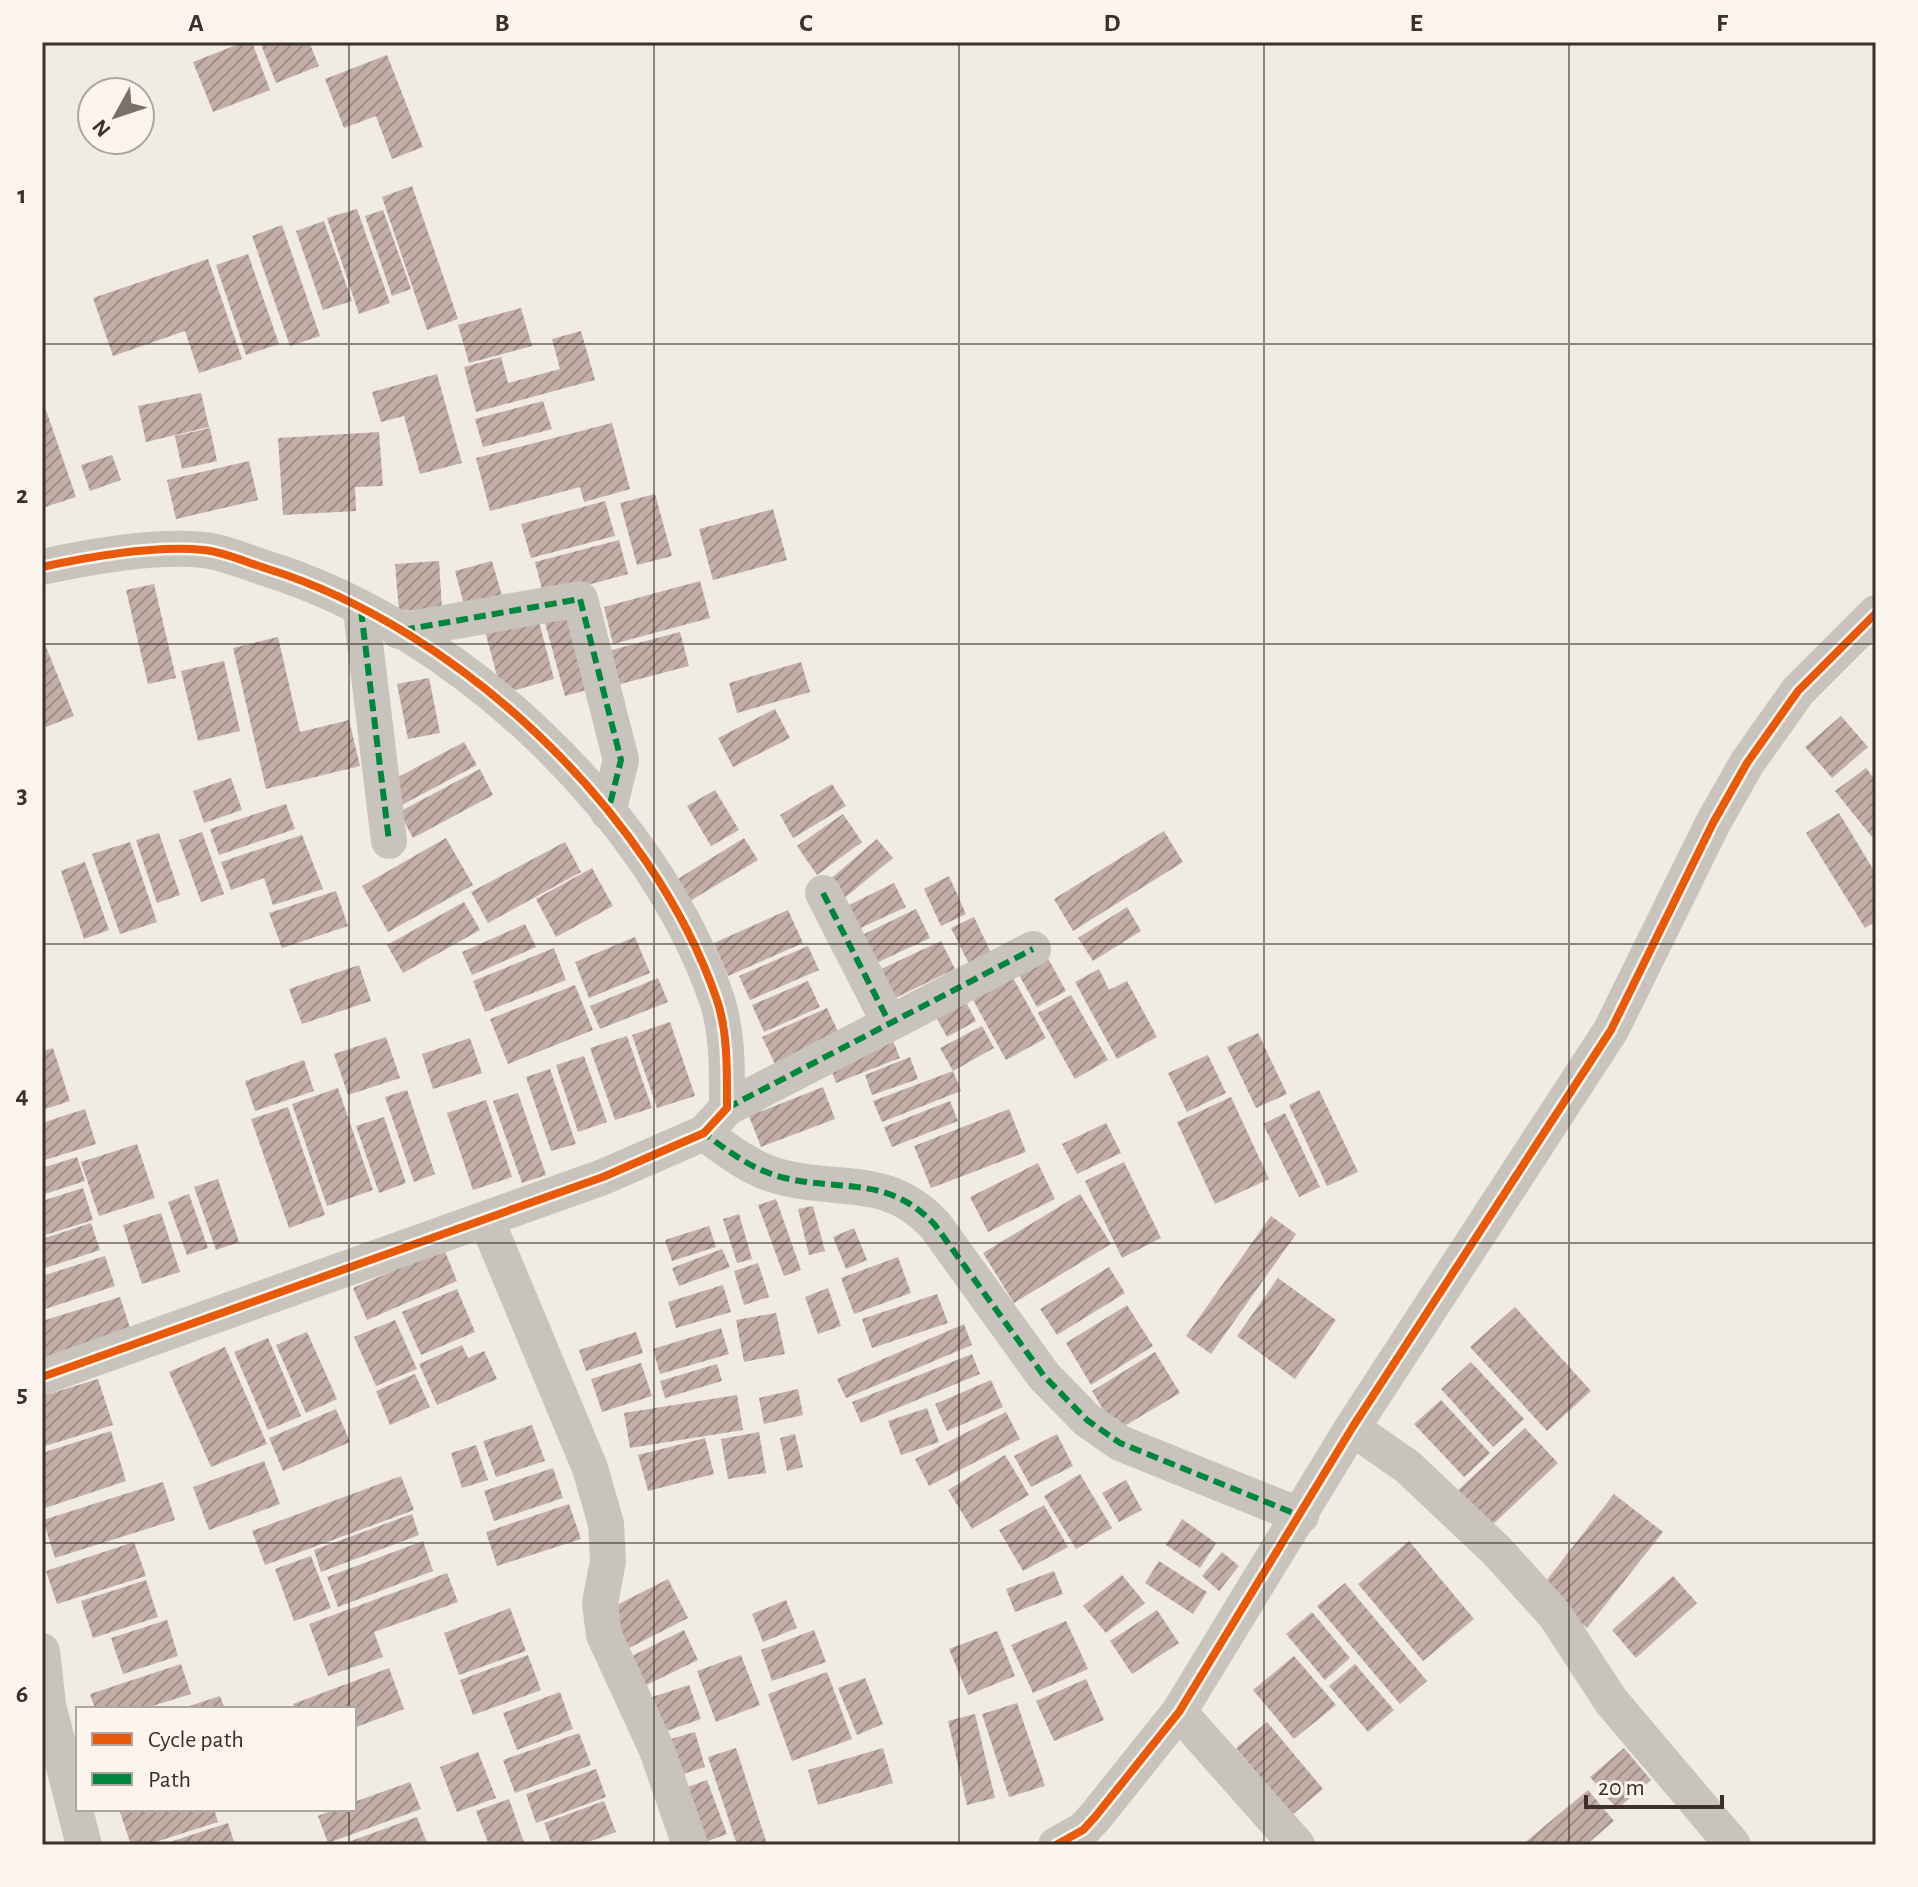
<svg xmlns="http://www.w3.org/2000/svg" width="1918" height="1887" viewBox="0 0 1918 1887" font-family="'Alegreya Sans',sans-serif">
<defs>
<pattern id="building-hatch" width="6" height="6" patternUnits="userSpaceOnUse" patternTransform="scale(2)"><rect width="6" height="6" fill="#c3afa7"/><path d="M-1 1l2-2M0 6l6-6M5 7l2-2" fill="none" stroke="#a08f88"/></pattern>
</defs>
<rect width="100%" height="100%" fill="#f0ebe5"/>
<g fill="url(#building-hatch)">
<path d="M244 42H252L270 90 213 112 193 62Z"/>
<path d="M260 42H309L319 66 276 83Z"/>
<path d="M387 55 423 147 392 159 376 116 344 128 325 79Z"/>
<path d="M412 186 458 319 427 330 382 197Z"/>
<path d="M357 209 390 303 359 314 327 218Z"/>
<path d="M383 210 411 289 392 296 365 216Z"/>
<path d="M324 221 352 301 323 310 296 231Z"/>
<path d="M282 225 320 336 290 346 252 236Z"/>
<path d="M248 254 279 344 246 355 216 265Z"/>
<path d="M208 259 242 359 199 373 185 331 113 356 93 298Z"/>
<path d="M521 308 532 346 469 363 458 325Z"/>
<path d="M581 331 595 380 476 412 464 367 501 357 508 383 560 369 552 339Z"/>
<path d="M437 374 462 463 420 474 404 416 381 422 372 392Z"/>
<path d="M201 393 209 427 146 442 138 406Z"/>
<path d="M543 401 552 429 483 447 475 419Z"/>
<path d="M46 410 76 497 42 508V411Z"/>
<path d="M612 423 630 489 584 502 580 487 490 511 476 458Z"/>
<path d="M210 428 217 461 182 469 175 436Z"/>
<path d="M379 432 383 486 355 487 356 511 283 515 278 438Z"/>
<path d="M112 455 121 480 90 491 81 465Z"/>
<path d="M249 461 258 500 176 519 167 480Z"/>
<path d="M655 494 672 556 637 565 620 503Z"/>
<path d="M605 501 615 536 531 558 521 524Z"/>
<path d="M773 509 787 560 713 580 699 529Z"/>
<path d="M619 540 628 574 544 597 535 562Z"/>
<path d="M439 561 442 608 399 611 395 564Z"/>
<path d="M492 561 505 607 467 616 455 571Z"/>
<path d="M700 581 710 618 613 644 604 607Z"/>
<path d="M154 584 176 678 148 684 126 590Z"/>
<path d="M536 610 554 679 502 694 483 624Z"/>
<path d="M574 615 594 688 565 696 545 623Z"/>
<path d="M680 632 689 666 609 687 600 653Z"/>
<path d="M42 637 74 716 46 727 42 716Z"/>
<path d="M278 637 300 732 349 720 360 766 266 789 233 648Z"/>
<path d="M224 661 240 731 198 741 181 671Z"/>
<path d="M801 662 810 692 737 713 729 683Z"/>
<path d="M429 678 440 733 408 739 397 684Z"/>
<path d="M775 709 790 738 733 767 718 738Z"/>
<path d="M1841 716 1868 747 1832 778 1805 747Z"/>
<path d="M464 742 477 765 400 806 387 783Z"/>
<path d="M1866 768 1876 781V842L1835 791Z"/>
<path d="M480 769 493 795 413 838 399 812Z"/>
<path d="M231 778 242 810 204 823 193 791Z"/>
<path d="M832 784 846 806 793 838 780 815Z"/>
<path d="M715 790 739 830 711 846 687 806Z"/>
<path d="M286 804 295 829 219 855 210 829Z"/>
<path d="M1839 813 1876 874V921L1865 928 1806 833Z"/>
<path d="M843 814 862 842 817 875 797 846Z"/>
<path d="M1164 831 1183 862 1073 931 1054 899Z"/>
<path d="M202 832 224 894 201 902 179 840Z"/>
<path d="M159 833 180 895 157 903 136 840Z"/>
<path d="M302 835 323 889 273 905 264 878 231 890 221 862Z"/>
<path d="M446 838 473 885 388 932 362 886Z"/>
<path d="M744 838 758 860 685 904 673 882Z"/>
<path d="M877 839 893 858 842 900 827 882Z"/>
<path d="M130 842 157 922 120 934 92 854Z"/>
<path d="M565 842 581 872 488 923 471 892Z"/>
<path d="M85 862 109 930 84 939 61 871Z"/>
<path d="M592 868 613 906 556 937 536 899Z"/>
<path d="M949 876 966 914 941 926 924 889Z"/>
<path d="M894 883 906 907 854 931 843 908Z"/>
<path d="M336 891 348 926 282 948 269 913Z"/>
<path d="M464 902 480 930 403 973 387 945Z"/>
<path d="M1127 907 1141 931 1093 961 1078 938Z"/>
<path d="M916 909 930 938 874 964 860 936Z"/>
<path d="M788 910 803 943 728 976 714 943Z"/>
<path d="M974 917 994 959 972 970 951 928Z"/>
<path d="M525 924 536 947 472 975 462 952Z"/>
<path d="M635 937 650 973 589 998 575 962Z"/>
<path d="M941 941 955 969 893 999 879 970Z"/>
<path d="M808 946 819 970 750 1000 739 976Z"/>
<path d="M554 948 566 980 485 1012 473 981Z"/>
<path d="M1044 951 1066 991 1037 1007 1015 968Z"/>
<path d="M359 965 371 1001 302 1024 289 989Z"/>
<path d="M1099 969 1109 990 1127 981 1157 1037 1117 1059 1075 982Z"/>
<path d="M1012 976 1046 1038 1006 1060 972 998Z"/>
<path d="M658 978 668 1002 600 1029 590 1006Z"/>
<path d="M808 981 820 1007 764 1032 752 1005Z"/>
<path d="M575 985 593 1030 508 1064 490 1019Z"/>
<path d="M1071 995 1108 1060 1075 1079 1038 1013Z"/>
<path d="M965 1000 976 1021 947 1037 936 1017Z"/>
<path d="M827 1008 840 1036 775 1064 762 1037Z"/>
<path d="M670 1022 695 1096 657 1108 632 1035Z"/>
<path d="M982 1026 994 1048 953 1071 940 1048Z"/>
<path d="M1258 1033 1287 1094 1256 1108 1227 1047Z"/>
<path d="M627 1036 652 1108 615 1120 590 1048Z"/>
<path d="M386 1037 400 1078 348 1095 334 1054Z"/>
<path d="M470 1038 482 1073 433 1089 422 1054Z"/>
<path d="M892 1038 900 1058 836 1083 829 1063Z"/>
<path d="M53 1048 70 1101 42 1110V1051Z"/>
<path d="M1208 1055 1226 1093 1187 1112 1168 1073Z"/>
<path d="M584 1056 607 1122 578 1132 556 1065Z"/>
<path d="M910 1057 918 1079 872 1095 865 1075Z"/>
<path d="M304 1060 314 1091 255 1111 245 1081Z"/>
<path d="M550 1069 576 1144 551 1151 526 1077Z"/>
<path d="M953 1071 961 1091 882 1122 873 1101Z"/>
<path d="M823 1087 835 1119 761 1147 749 1116Z"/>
<path d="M338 1088 373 1190 327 1206 292 1104Z"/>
<path d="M407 1090 435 1174 414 1182 385 1097Z"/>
<path d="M1319 1090 1358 1172 1327 1186 1289 1105Z"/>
<path d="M518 1093 546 1175 522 1183 493 1101Z"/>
<path d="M1231 1097 1269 1179 1215 1204 1177 1122Z"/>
<path d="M486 1100 512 1177 473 1190 447 1113Z"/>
<path d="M950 1101 958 1121 892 1147 884 1127Z"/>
<path d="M288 1107 325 1215 289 1228 251 1119Z"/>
<path d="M85 1109 96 1144 42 1161V1123Z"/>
<path d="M1009 1109 1026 1152 931 1188 914 1146Z"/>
<path d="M1285 1113 1320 1187 1299 1197 1263 1124Z"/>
<path d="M384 1117 406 1183 379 1193 356 1126Z"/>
<path d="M1106 1123 1121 1153 1077 1174 1062 1144Z"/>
<path d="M137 1144 155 1198 99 1216 81 1162Z"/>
<path d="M77 1157 85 1181 42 1195V1168Z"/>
<path d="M1124 1162 1161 1238 1122 1258 1085 1181Z"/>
<path d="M1038 1163 1055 1199 988 1232 970 1197Z"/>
<path d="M218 1179 239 1242 216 1250 194 1187Z"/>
<path d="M83 1188 93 1220 42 1236V1201Z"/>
<path d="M189 1194 208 1248 187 1255 168 1202Z"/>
<path d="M1080 1194 1111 1244 1014 1303 983 1253Z"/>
<path d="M776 1199 801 1270 784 1276 758 1205Z"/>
<path d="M813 1206 825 1251 809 1255 798 1209Z"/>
<path d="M161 1213 180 1272 142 1284 123 1225Z"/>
<path d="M739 1214 752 1259 737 1263 723 1219Z"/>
<path d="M1271 1216 1296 1234 1211 1354 1186 1336Z"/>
<path d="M91 1223 100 1250 42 1269V1239Z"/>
<path d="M709 1226 716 1247 672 1261 665 1240Z"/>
<path d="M854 1228 867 1260 846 1269 833 1237Z"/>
<path d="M444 1249 457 1281 367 1320 353 1288Z"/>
<path d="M722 1249 730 1267 679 1286 672 1268Z"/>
<path d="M105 1256 115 1286 42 1310V1276Z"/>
<path d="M898 1257 911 1293 854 1314 841 1278Z"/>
<path d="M758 1263 769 1297 744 1305 734 1271Z"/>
<path d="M1109 1267 1125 1293 1057 1335 1040 1309Z"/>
<path d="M1278 1278 1336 1320 1295 1379 1237 1336Z"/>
<path d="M723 1285 731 1312 676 1328 668 1302Z"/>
<path d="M828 1288 841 1326 818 1334 805 1297Z"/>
<path d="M457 1289 475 1332 421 1355 402 1312Z"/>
<path d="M937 1294 948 1323 872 1348 862 1319Z"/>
<path d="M120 1297 133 1337 42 1366V1321Z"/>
<path d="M1127 1305 1153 1346 1091 1385 1066 1343Z"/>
<path d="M1515 1307 1591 1391 1547 1431 1470 1347Z"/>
<path d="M776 1313 785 1354 744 1362 736 1320Z"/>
<path d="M395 1320 417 1369 376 1386 354 1337Z"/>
<path d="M964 1324 972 1345 846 1398 837 1379Z"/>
<path d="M721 1328 729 1354 660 1374 653 1349Z"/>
<path d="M307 1332 337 1399 306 1413 276 1345Z"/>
<path d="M636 1332 643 1353 586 1371 579 1350Z"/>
<path d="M268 1338 301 1416 268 1430 234 1352Z"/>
<path d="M462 1345 468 1358 484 1351 497 1379 437 1405 419 1364Z"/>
<path d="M225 1347 267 1444 211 1467 169 1372Z"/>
<path d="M1155 1352 1180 1393 1116 1431 1092 1391Z"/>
<path d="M972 1354 980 1374 861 1423 852 1402Z"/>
<path d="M1471 1362 1524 1419 1493 1447 1441 1389Z"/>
<path d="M641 1363 652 1396 602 1412 591 1379Z"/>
<path d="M717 1364 722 1381 665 1398 660 1381Z"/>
<path d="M415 1374 430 1407 390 1425 376 1391Z"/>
<path d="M98 1379 113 1425 42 1447V1396Z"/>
<path d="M991 1380 1003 1407 947 1431 935 1404Z"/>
<path d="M798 1389 803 1415 764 1424 759 1398Z"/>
<path d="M737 1395 743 1430 630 1448 624 1413Z"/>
<path d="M1441 1400 1490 1453 1464 1477 1414 1424Z"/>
<path d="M927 1408 939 1442 901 1455 888 1421Z"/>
<path d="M336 1409 350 1442 283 1471 269 1438Z"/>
<path d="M1006 1412 1020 1439 929 1486 915 1459Z"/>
<path d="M532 1425 545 1461 496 1477 483 1441Z"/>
<path d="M1525 1428 1558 1463 1488 1529 1455 1493Z"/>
<path d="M111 1431 126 1481 42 1509V1453Z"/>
<path d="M759 1432 766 1473 728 1479 721 1439Z"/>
<path d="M795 1434 803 1467 787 1471 780 1438Z"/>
<path d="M1057 1434 1073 1466 1031 1487 1014 1456Z"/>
<path d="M705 1438 714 1474 648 1491 638 1455Z"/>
<path d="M476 1445 488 1480 462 1488 451 1453Z"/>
<path d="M1005 1455 1029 1495 972 1529 948 1490Z"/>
<path d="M264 1461 280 1504 209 1530 193 1487Z"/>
<path d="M553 1468 563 1498 494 1521 484 1491Z"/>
<path d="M1080 1474 1112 1528 1076 1549 1044 1496Z"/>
<path d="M401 1476 414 1510 265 1565 252 1531Z"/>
<path d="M1126 1480 1142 1510 1119 1522 1102 1493Z"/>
<path d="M163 1482 175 1520 55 1558 43 1520Z"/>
<path d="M1614 1494 1663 1532 1587 1628 1539 1590Z"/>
<path d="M569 1504 581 1539 497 1566 486 1532Z"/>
<path d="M1044 1505 1068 1547 1023 1571 999 1530Z"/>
<path d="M412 1514 419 1535 321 1572 314 1550Z"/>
<path d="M1182 1519 1216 1543 1200 1568 1166 1545Z"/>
<path d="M423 1541 433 1571 338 1607 327 1577Z"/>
<path d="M1409 1541 1474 1619 1423 1661 1358 1584Z"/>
<path d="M134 1542 146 1576 57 1604 46 1571Z"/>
<path d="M1222 1552 1239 1566 1219 1591 1202 1576Z"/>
<path d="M311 1556 331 1608 294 1621 275 1569Z"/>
<path d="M1159 1561 1207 1592 1193 1614 1145 1583Z"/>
<path d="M1054 1571 1063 1594 1015 1612 1006 1589Z"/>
<path d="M447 1573 458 1602 374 1632 383 1657 328 1676 309 1624Z"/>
<path d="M1122 1575 1145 1603 1106 1633 1083 1606Z"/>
<path d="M1673 1576 1697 1603 1636 1658 1612 1630Z"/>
<path d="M668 1579 688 1618 625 1650 605 1611Z"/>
<path d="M146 1580 158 1617 93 1638 81 1601Z"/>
<path d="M1345 1583 1427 1681 1400 1704 1317 1606Z"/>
<path d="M786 1600 797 1628 763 1642 752 1614Z"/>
<path d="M510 1608 526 1651 459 1675 444 1633Z"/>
<path d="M1157 1610 1179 1643 1132 1674 1110 1641Z"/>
<path d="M1312 1612 1350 1658 1325 1680 1286 1634Z"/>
<path d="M167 1620 178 1656 123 1674 111 1638Z"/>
<path d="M1066 1621 1088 1669 1033 1693 1011 1645Z"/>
<path d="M684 1630 698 1660 638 1689 624 1660Z"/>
<path d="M814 1630 826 1662 772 1681 761 1650Z"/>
<path d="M997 1631 1015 1676 968 1695 949 1649Z"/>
<path d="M528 1655 541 1690 473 1715 460 1680Z"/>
<path d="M741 1655 760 1705 716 1722 697 1671Z"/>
<path d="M1294 1656 1336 1705 1294 1739 1253 1690Z"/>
<path d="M181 1664 191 1694 143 1709H95L90 1694Z"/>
<path d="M1355 1664 1394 1710 1368 1732 1329 1686Z"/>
<path d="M389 1668 404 1709 354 1728V1709H295L293 1704Z"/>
<path d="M827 1672 852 1739 792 1761 768 1694Z"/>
<path d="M865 1678 883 1724 857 1735 838 1688Z"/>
<path d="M1086 1679 1104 1720 1054 1741 1036 1701Z"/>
<path d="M689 1685 701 1719 655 1735 643 1700Z"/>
<path d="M560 1692 573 1729 517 1750 503 1713Z"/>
<path d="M220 1696 225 1709H183V1708Z"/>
<path d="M1017 1703 1045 1786 1009 1797 982 1714Z"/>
<path d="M975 1714 995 1798 967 1805 948 1721Z"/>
<path d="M1267 1722 1323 1789 1292 1815 1236 1748Z"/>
<path d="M695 1732 705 1767 677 1776 667 1740Z"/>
<path d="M579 1733 591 1765 515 1793 503 1760Z"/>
<path d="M736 1748 767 1844 765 1845H737L708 1757Z"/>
<path d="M883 1748 893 1783 818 1805 808 1770Z"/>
<path d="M1624 1748 1651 1780 1617 1809 1590 1777Z"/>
<path d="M478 1752 496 1798 457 1812 440 1767Z"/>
<path d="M596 1769 606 1797 536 1823 526 1794Z"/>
<path d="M707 1780 727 1834 697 1845 677 1791Z"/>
<path d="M410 1782 421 1809 328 1843 318 1816 336 1809H354V1802Z"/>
<path d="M1588 1790 1614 1821 1586 1845H1522Z"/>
<path d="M509 1799 525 1845H489L476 1811Z"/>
<path d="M604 1801 616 1832 580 1845H552L544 1823Z"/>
<path d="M119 1809H214L218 1822 146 1845H131Z"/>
<path d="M417 1817 428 1845H340Z"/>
<path d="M228 1823 235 1845H164V1844Z"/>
</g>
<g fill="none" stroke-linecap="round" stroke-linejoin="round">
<g stroke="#c9c3be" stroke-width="36">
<path d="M42 567C88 557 157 545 204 550 225 552 248 563 268 569 457 628 652 811 717 1000 728 1033 727 1073 727 1108L704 1133 603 1177 42 1377"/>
<path d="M361 610 389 841"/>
<path d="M399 631 580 599 621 760 608 812"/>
<path d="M823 893 889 1022"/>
<path d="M727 1108 1033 949"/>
<path d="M704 1133C729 1152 754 1171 785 1178 844 1192 888 1175 935 1225L1044 1376 1087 1420 1120 1443 1301 1516"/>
<path d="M486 1219 590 1468 606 1524 608 1561 600 1603 604 1635 657 1750 690 1845"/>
<path d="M1352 1428 1408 1467 1497 1551 1555 1615 1611 1701 1733 1845"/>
<path d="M42 1651 48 1705 84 1845"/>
<path d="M1179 1712 1297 1845"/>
<path d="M1056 1845 1083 1830 1095 1817 1179 1712 1352 1428 1611 1030 1713 823 1747 763 1798 691 1876 613"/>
</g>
<g stroke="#00873e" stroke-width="6" stroke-dasharray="12 6" stroke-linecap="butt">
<path d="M361 610 389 841"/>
<path d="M403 630 580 599 621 760 608 812"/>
<path d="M823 893 889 1022"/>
<path d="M727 1108 1033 949"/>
<path d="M707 1130 704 1133C729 1152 754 1171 785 1178 844 1192 888 1175 935 1225L1044 1376 1087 1420 1120 1443 1301 1516"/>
</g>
<defs>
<g id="cycleway">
<path d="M42 567C88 557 157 545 204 550 225 552 248 563 268 569 457 628 652 811 717 1000 728 1033 727 1073 727 1108L704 1133 603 1177 42 1377"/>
<path d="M1056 1845 1083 1830 1095 1817 1179 1712 1352 1428 1611 1030 1713 823 1747 763 1798 691 1876 613"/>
</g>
</defs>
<use href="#cycleway" stroke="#fbf5ee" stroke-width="13"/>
<use href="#cycleway" stroke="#e8590c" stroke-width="8"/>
</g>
<path fill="none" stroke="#3b302b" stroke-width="2" stroke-opacity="0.55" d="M349 42V1709M654 42V1845M959 42V1845M1264 42V1845M1569 42V1845M42 344H1876M42 644H1876M42 944H1876M42 1243H1876M42 1543H1876M349 1809V1845"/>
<rect width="1918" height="1887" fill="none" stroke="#fbf5ee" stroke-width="88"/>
<rect x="76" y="1707" width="280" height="104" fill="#fbf5ee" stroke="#aea6a0" stroke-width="2"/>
<rect x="92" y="1733" width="40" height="12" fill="#e8590c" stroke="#aea6a0" stroke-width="2"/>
<text x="148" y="1747" font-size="24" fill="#3b302b">Cycle path</text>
<rect x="92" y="1773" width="40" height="12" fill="#00873e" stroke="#aea6a0" stroke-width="2"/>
<text x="148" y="1787" font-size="24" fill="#3b302b">Path</text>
<g transform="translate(116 116) rotate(230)"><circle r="38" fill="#fbf5ee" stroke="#aea6a0" stroke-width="2"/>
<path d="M0-6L14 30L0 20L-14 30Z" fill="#7a716c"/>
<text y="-12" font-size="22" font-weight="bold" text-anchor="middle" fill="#3b302b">N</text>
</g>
<path d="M1586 1795v12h136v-12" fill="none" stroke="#3b302b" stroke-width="4"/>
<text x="1598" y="1795" font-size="24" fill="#3b302b" stroke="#fbf5ee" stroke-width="6" paint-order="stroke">20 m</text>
<rect x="44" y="44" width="1830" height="1799" fill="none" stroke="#3b302b" stroke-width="3"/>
<g font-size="26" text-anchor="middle" font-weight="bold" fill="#3b302b">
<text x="196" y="31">A</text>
<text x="502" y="31">B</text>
<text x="806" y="31">C</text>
<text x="1112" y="31">D</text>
<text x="1416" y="31">E</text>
<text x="1722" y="31">F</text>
<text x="22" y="203">1</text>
<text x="22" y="503">2</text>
<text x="22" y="803">3</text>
<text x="22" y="1103">4</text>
<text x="22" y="1402">5</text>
<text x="22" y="1702">6</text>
</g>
</svg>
